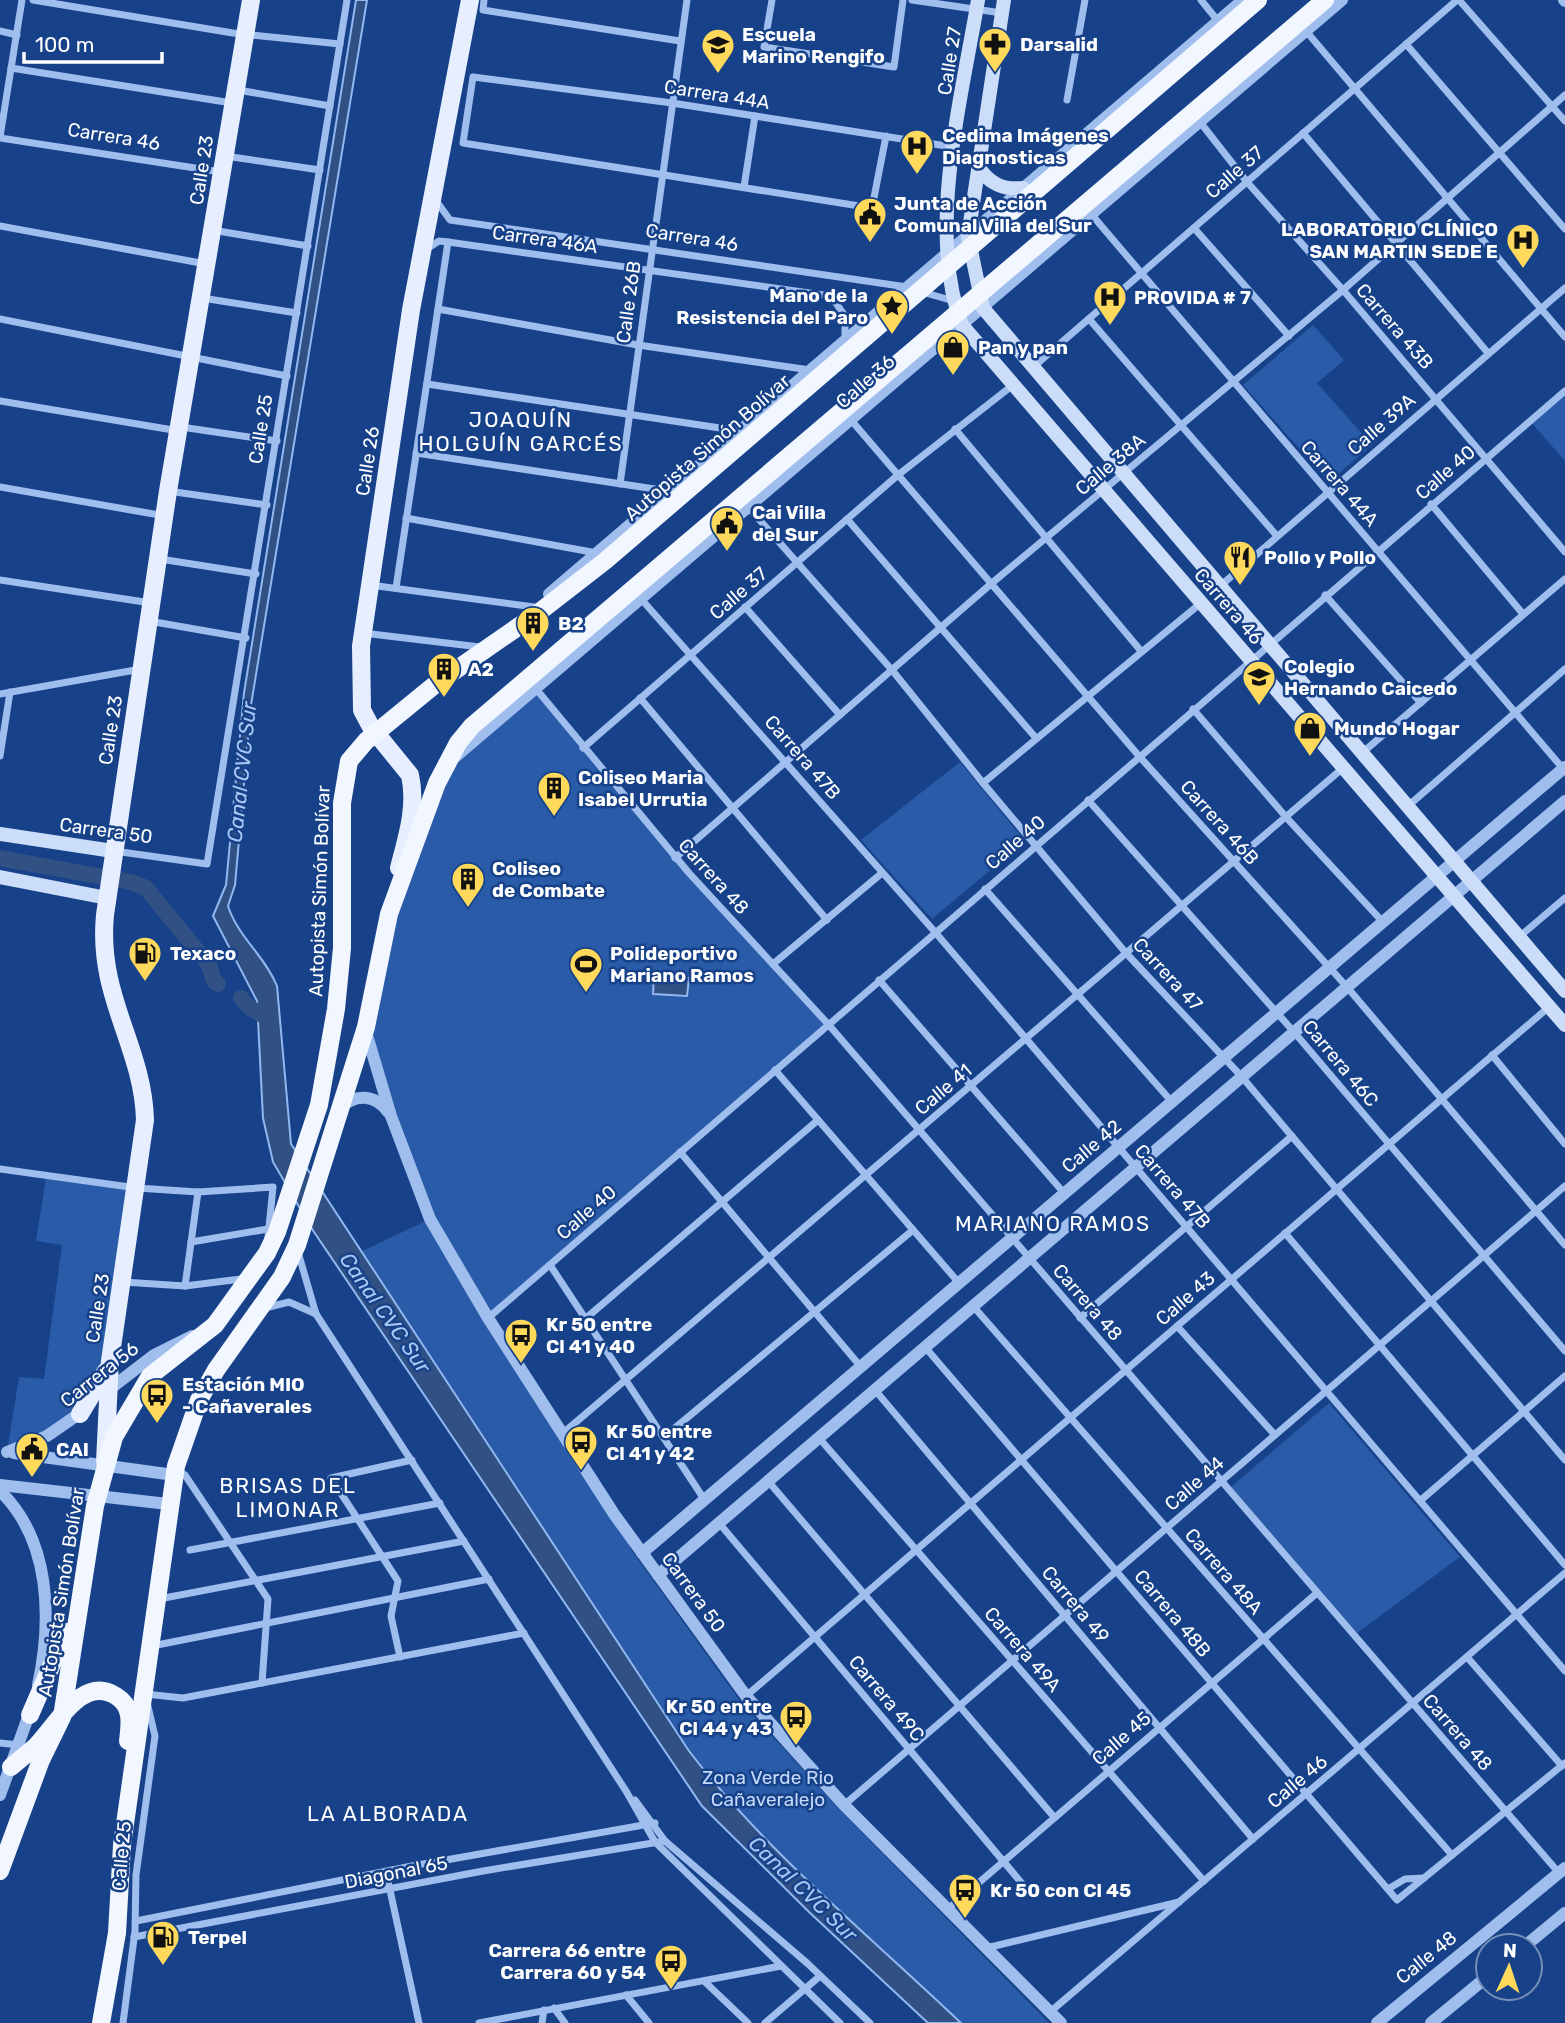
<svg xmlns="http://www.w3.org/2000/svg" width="1565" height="2023" viewBox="0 0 1565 2023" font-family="Rubik,sans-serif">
<rect width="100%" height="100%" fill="#174289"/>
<g fill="#295ba8">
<path d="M1313 325 1344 360 1317 383 1372 445 1329 482 1243 385Z"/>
<path d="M1565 394V461L1530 421Z"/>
<path d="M537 690 689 873 828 1024 488 1318 614 1514 632 1551 740 1701 839 1809 1049 2023H961C868 1934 768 1854 689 1751L360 1252 430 1219 370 1053 385 934 447 766Z"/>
<path d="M960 762 1025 841 932 919 861 840Z"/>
<path d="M46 1177 129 1188 110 1361 80 1414 7 1452 19 1377 44 1379 62 1245 36 1241Z"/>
<path d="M1329 1403 1460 1557 1357 1633 1231 1487Z"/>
</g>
<g fill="#315185" stroke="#91b8f1" stroke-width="2">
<path d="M356 0H367L251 705 235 885 228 906C238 937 265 956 277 986L291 1144 689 1751C768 1854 868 1934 961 2023H928L809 1912 702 1806 312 1229 273 1162 263 1118 257 1001 213 916 226 885 244 693Z"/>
<path d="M654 976 689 978 687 996 653 994Z"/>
</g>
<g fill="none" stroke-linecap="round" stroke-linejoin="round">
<g stroke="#315185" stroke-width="16">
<path d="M0 858 131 882 146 888 209 965 214 981 218 984"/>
<path d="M241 998 250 1008 266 1017"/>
</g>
<g stroke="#9fbeee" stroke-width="7">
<path d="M33 0 233 33 340 44"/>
<path d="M484 0 483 10 680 41"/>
<path d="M772 0 764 47 894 67 903 0"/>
<path d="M912 0 1002 13"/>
<path d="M1201 0 1218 21"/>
<path d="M1459 0 1565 121"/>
<path d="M0 31 17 35"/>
<path d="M1306 31 1565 337"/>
<path d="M1406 44 1565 229"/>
<path d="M11 68 232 103"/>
<path d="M238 90 330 106"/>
<path d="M1067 100 1085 0"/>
<path d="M1200 122 1247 182 1343 290 1565 552"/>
<path d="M1303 133 1488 353"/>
<path d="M886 136 872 208 463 143 473 77 672 103 953 147"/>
<path d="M0 137 22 0"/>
<path d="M0 138 221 172"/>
<path d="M225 156 320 170"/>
<path d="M744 187 755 116"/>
<path d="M437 202 450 220 907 287"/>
<path d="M1092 215 1565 771"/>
<path d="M0 226 206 264"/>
<path d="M1194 228 1289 336"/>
<path d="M212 230 308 246"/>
<path d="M425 250 439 241 448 242 831 296 845 316V340"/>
<path d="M922 292 954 301"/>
<path d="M202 298 297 313"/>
<path d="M438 309 638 345 810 370"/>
<path d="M0 319 287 376"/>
<path d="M1089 319 1277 536"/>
<path d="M1032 368 1457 0"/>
<path d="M427 384 740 431"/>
<path d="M0 401 179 431"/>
<path d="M851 420 1139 756 1347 987 1565 1245"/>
<path d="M181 427 277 441"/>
<path d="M955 429 1141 651"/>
<path d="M416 453 668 491"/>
<path d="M620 484 687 0"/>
<path d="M0 487 165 516"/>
<path d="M168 491 267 505"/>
<path d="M1431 504 1523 614"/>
<path d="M749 508 892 670 983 783 1126 953 1242 1077 1565 1460"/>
<path d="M406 518 597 553"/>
<path d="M847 519 1036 738"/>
<path d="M160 559 256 574"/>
<path d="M0 580 151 603"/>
<path d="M370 585 534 607"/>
<path d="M1219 587 1565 288"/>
<path d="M396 588 448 242"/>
<path d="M1325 595 1421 703"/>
<path d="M642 600 935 932 1565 1671"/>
<path d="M745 607 840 715"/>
<path d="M149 621 246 638"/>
<path d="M363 633 480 647"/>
<path d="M537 690 689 873 828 1024 1559 1873"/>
<path d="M0 694 141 669"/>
<path d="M640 698 827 920"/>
<path d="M1193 709 1286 817 1383 922"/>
<path d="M583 748 898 475 1013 385"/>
<path d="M1362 753 1565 579"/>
<path d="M0 756 10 692"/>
<path d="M983 783 1201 603"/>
<path d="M1088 800 1294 1032 1565 1351"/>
<path d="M1408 806 1565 669"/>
<path d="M114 851 207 864 347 0"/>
<path d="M675 858 992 583 1343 290 1565 95"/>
<path d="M985 889 1172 1102"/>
<path d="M1519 937 1565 898"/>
<path d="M773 964 882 873"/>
<path d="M879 980 1064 1193"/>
<path d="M1492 1055 1565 1144"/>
<path d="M775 1070 959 1283"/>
<path d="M680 1152 861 1367"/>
<path d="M0 1169 137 1188 198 1192 273 1187 268 1237"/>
<path d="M1285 1233 1565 1565"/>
<path d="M191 1242 268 1229"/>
<path d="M298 1252 316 1314 626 1791 655 1842 840 2023"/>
<path d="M550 1265 704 1499"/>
<path d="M123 1282 185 1286 241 1279 246 1281"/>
<path d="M185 1286 198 1192"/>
<path d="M973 1306 1452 1855"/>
<path d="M265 1308 289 1302 316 1314"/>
<path d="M488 1318 1565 391"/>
<path d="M1080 1318 1292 1136"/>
<path d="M585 1319 818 1120"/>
<path d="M1177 1326 1275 1435"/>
<path d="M925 1347 1397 1900 1565 1763"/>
<path d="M875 1390 1253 1839"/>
<path d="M562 1434 1343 768"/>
<path d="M664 1437 913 1230"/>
<path d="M819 1438 1204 1881"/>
<path d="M175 1469 185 1475 268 1599 262 1683"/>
<path d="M768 1481 1054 1817"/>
<path d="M1421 1500 1565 1376"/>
<path d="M719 1523 1030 1893"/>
<path d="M190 1550 440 1503"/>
<path d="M159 1599 464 1541"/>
<path d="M152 1646 489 1579"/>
<path d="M400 1657 391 1616 398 1581 331 1478 412 1460"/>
<path d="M1467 1657 1562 1766"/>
<path d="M746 1696 1549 1007"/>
<path d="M0 1743 19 1745"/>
<path d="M635 1800 665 1841 807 1963 870 2023"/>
<path d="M844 1805 1565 1186"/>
<path d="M386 1872 419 2023"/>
<path d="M1388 1889 1405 1879 1424 1878"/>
<path d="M948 1909 1317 1593"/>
<path d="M136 1921 412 1866 655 1823"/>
<path d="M134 1937 483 1871 665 1841"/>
<path d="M986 1948 1179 1902"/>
<path d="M704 1981 748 2023"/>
<path d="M626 1995 649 2023"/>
<path d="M554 2008 565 2023"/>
<path d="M1050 2012 1565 1573"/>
<path d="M123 2023 135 1931 136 1875 155 1736 145 1694 183 1698 524 1633"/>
<path d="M479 2023 781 1966"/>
<path d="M542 2023 544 2010"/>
<path d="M765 2023 820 1976"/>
</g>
<g stroke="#9fbeee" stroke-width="12">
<path d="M1564 0 1565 1"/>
<path d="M549 594 1243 0"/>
<path d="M454 758 1342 0"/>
<path d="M366 1032 391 1116 430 1219 488 1318 614 1514 746 1696 844 1805 1061 2023"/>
<path d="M339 1109C355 1093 375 1094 388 1112"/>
<path d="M106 1392 154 1355 192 1336"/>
<path d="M7 1452 47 1436 86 1409"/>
<path d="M14 1453 174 1475"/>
<path d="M0 1485 168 1504"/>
<path d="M0 1491C51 1540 52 1620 38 1685"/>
<path d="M642 1553 1565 767"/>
<path d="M658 1575 1565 801"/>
<path d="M0 1795 31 1709"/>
<path d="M1525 1946 1565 1913"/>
<path d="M1377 2023 1565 1868"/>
<path d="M1431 2023 1488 1976"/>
</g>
<g stroke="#ccddfa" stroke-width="14">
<path d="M978 0C962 96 926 233 962 325L1565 1025"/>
<path d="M1004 0 968 236 983 308 1565 991"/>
<path d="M978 166C989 184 1003 190 1023 188"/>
<path d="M0 834 113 851"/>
<path d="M0 877 107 898"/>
</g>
<g stroke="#e6eeff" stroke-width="18">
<path d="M399 868C407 837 417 807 410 775L371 727 362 710 361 646 411 310 470 0"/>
<path d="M80 1414 106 1371"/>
<path d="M105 1462 110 1361 145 1120C143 1046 97 997 105 915L168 491 251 0"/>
</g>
<g stroke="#f2f6ff" stroke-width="18">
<path d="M30 1715 66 1632"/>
<path d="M11 1767C19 1760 28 1753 36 1746 56 1726 82 1674 116 1696 133 1706 130 1724 128 1741"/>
<path d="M0 1871 41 1760 62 1717 95 1506 114 1437 150 1376 215 1325 267 1253 277 1232 319 1105 336 1009 342 948V803L349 761 366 741 437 683 538 613 605 561 1258 0"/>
<path d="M101 2023 117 1933 122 1845 176 1466 199 1400 216 1370 282 1277 297 1245 366 1027 389 914 437 783 458 743 472 726 1325 0"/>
</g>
</g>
<defs>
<symbol id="pharmacy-pin" viewBox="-11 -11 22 30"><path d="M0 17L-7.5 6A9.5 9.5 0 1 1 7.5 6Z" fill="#ffd95c" stroke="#174289"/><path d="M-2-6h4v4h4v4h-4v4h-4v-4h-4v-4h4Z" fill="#111"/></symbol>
<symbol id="school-pin" viewBox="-11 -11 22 30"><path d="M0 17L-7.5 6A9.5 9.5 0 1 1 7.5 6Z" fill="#ffd95c" stroke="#174289"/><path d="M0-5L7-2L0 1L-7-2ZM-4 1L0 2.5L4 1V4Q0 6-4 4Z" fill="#111"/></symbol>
<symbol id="hospital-pin" viewBox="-11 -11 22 30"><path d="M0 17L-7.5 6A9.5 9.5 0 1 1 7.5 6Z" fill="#ffd95c" stroke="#174289"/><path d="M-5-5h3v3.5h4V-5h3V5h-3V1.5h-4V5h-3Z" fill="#111"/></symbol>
<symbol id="civic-pin" viewBox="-11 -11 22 30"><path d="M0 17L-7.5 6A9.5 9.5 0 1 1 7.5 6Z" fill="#ffd95c" stroke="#174289"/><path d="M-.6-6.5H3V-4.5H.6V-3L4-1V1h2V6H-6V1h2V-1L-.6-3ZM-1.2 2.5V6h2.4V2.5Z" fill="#111"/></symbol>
<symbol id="sight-pin" viewBox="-11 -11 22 30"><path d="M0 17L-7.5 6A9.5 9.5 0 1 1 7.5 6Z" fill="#ffd95c" stroke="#174289"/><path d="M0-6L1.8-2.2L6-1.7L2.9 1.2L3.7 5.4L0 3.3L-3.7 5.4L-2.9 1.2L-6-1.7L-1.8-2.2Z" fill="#111"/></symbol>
<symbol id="shop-pin" viewBox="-11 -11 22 30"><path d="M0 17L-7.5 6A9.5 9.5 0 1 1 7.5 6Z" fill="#ffd95c" stroke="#174289"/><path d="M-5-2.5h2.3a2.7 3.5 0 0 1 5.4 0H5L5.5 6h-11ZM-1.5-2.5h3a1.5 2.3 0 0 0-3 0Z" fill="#111"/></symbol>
<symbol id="restaurant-pin" viewBox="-11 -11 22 30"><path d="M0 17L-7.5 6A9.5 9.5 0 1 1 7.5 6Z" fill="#ffd95c" stroke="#174289"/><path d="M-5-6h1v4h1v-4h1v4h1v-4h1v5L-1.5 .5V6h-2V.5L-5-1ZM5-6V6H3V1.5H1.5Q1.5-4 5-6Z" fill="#111"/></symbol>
<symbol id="building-pin" viewBox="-11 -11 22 30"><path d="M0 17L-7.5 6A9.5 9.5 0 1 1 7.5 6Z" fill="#ffd95c" stroke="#174289"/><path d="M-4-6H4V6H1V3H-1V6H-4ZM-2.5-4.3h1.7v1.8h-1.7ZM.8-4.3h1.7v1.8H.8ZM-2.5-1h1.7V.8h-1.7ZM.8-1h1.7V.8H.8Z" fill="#111"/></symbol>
<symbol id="fuel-pin" viewBox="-11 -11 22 30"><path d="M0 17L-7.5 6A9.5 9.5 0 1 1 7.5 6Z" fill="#ffd95c" stroke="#174289"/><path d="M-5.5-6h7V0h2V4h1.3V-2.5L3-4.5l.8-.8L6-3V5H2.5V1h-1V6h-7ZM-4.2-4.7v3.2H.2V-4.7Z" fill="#111"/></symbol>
<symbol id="stadium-pin" viewBox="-11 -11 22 30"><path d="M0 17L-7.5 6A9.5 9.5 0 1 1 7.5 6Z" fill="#ffd95c" stroke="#174289"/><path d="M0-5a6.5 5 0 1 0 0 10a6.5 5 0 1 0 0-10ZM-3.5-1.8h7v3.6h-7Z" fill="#111"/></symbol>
<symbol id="bus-pin" viewBox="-11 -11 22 30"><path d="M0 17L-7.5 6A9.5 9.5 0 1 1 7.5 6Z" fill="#ffd95c" stroke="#174289"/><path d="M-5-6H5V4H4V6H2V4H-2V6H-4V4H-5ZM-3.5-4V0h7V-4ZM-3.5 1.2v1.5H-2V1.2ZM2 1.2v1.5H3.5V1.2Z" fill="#111"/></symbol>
</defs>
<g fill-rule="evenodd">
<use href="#pharmacy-pin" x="976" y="25" width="38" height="52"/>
<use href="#school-pin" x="699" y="26" width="38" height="52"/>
<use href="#hospital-pin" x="898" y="127" width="38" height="52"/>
<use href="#civic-pin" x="851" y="195" width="38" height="52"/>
<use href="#hospital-pin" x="1504" y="221" width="38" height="52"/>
<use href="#hospital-pin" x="1091" y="278" width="38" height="52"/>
<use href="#sight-pin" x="873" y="287" width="38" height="52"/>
<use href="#shop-pin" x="934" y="328" width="38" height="52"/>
<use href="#civic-pin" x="708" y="504" width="38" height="52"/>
<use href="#restaurant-pin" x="1221" y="538" width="38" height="52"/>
<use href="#building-pin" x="514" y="604" width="38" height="52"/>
<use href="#building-pin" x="425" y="650" width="38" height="52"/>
<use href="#school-pin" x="1240" y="658" width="38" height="52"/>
<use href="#shop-pin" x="1291" y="709" width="38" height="52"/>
<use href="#building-pin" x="535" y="769" width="38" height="52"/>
<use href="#building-pin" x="449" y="860" width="38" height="52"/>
<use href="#fuel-pin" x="126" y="934" width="38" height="52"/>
<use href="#stadium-pin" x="567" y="945" width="38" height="52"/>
<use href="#bus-pin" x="502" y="1316" width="38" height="52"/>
<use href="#bus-pin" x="138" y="1376" width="38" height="52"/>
<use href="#bus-pin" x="562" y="1423" width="38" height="52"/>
<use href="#civic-pin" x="13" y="1430" width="38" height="52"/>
<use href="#bus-pin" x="777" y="1698" width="38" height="52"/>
<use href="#bus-pin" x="946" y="1871" width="38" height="52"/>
<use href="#fuel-pin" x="144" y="1918" width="38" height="52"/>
<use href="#bus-pin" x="652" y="1942" width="38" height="52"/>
</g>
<g text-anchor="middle" stroke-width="5" stroke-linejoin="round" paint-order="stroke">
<g font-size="19" font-weight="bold" fill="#fff" stroke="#174289" text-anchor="start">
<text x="742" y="41">Escuela<tspan x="742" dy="22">Marino Rengifo</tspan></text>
<text x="1020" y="51">Darsalid</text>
<text x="942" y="142">Cedima Imágenes<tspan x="942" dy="22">Diagnosticas</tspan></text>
<text x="894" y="210">Junta de Acción<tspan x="894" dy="22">Comunal Villa del Sur</tspan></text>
<text x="1498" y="236" text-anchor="end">LABORATORIO CLÍNICO<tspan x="1498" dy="22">SAN MARTIN SEDE E</tspan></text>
<text x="868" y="302" text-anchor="end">Mano de la<tspan x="868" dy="22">Resistencia del Paro</tspan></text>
<text x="1134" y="304">PROVIDA # 7</text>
<text x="978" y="354">Pan y pan</text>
<text x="752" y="519">Cai Villa<tspan x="752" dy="22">del Sur</tspan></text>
<text x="1264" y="564">Pollo y Pollo</text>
<text x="558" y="630">B2</text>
<text x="1284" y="673">Colegio<tspan x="1284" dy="22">Hernando Caicedo</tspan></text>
<text x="468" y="676">A2</text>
<text x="1334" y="735">Mundo Hogar</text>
<text x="578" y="784">Coliseo Maria<tspan x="578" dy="22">Isabel Urrutia</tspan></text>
<text x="492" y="875">Coliseo<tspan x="492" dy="22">de Combate</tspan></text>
<text x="170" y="960">Texaco</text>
<text x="610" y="960">Polideportivo<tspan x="610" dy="22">Mariano Ramos</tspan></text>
<text x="546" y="1331">Kr 50 entre<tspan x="546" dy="22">Cl 41 y 40</tspan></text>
<text x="182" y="1391">Estación MIO<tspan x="182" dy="22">- Cañaverales</tspan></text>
<text x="606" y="1438">Kr 50 entre<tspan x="606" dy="22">Cl 41 y 42</tspan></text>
<text x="56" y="1456">CAI</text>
<text x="772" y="1713" text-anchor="end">Kr 50 entre<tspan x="772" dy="22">Cl 44 y 43</tspan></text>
<text x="990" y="1897">Kr 50 con Cl 45</text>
<text x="188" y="1944">Terpel</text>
<text x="646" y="1957" text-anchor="end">Carrera 66 entre<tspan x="646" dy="22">Carrera 60 y 54</tspan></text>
</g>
<g font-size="19" fill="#fff" stroke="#174289">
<text transform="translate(949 61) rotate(-81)" y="7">Calle 27</text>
<text transform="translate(717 94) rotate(9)" y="7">Carrera 44A</text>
<text transform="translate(114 136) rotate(9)" y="7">Carrera 46</text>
<text transform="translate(201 170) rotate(-81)" y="7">Calle 23</text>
<text transform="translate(1234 172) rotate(-41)" y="7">Calle 37</text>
<text transform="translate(692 237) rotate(9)" y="7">Carrera 46</text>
<text transform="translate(545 239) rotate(8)" y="7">Carrera 46A</text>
<text transform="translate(628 302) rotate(-82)" y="7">Calle 26B</text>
<text transform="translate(1395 326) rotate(49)" y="7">Carrera 43B</text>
<text transform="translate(865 381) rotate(-41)" y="7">Calle 36</text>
<text transform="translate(1381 424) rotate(-41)" y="7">Calle 39A</text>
<text transform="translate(260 429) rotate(-81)" y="7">Calle 25</text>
<text transform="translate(707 447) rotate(-41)" y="7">Autopista Simón Bolívar</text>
<text transform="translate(367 461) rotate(-81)" y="7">Calle 26</text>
<text transform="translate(1110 464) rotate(-40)" y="7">Calle 38A</text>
<text transform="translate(1445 472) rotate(-41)" y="7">Calle 40</text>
<text transform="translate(1340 483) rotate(49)" y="7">Carrera 44A</text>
<text transform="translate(738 593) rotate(-41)" y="7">Calle 37</text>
<text transform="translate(1229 606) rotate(49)" y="7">Carrera 46</text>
<text transform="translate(110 730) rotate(-81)" y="7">Calle 23</text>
<text transform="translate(803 757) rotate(49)" y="7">Carrera 47B</text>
<text transform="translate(1220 822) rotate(48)" y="7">Carrera 46B</text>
<text transform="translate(106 830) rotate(8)" y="7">Carrera 50</text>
<text transform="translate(1015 842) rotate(-41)" y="7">Calle 40</text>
<text transform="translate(714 876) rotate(48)" y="7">Carrera 48</text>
<text transform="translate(319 891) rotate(-88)" y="7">Autopista Simón Bolívar</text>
<text transform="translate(1168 974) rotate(47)" y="7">Carrera 47</text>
<text transform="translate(1341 1063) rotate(50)" y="7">Carrera 46C</text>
<text transform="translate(943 1089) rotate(-40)" y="7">Calle 41</text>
<text transform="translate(1091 1146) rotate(-40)" y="7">Calle 42</text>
<text transform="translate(1173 1186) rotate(49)" y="7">Carrera 47B</text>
<text transform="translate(586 1212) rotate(-41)" y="7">Calle 40</text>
<text transform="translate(1185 1298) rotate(-41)" y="7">Calle 43</text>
<text transform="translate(1088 1302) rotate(49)" y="7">Carrera 48</text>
<text transform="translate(97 1308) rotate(-81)" y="7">Calle 23</text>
<text transform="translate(99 1374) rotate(-38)" y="7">Carrera 56</text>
<text transform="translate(1194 1483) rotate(-41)" y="7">Calle 44</text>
<text transform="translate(1224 1571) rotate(49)" y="7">Carrera 48A</text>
<text transform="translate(61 1592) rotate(-81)" y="7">Autopista Simón Bolívar</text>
<text transform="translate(694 1592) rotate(54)" y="7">Carrera 50</text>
<text transform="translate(1076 1604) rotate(50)" y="7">Carrera 49</text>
<text transform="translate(1173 1613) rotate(50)" y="7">Carrera 48B</text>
<text transform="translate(1023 1649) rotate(49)" y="7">Carrera 49A</text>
<text transform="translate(887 1698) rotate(50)" y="7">Carrera 49C</text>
<text transform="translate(1458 1732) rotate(49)" y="7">Carrera 48</text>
<text transform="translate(1121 1738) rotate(-41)" y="7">Calle 45</text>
<text transform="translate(1297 1781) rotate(-40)" y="7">Calle 46</text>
<text transform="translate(121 1856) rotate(-85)" y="7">Calle 25</text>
<text transform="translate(396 1872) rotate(-11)" y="7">Diagonal 65</text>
<text transform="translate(1426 1957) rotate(-39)" y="7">Calle 48</text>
</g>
<g font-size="19" fill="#c5dafa" stroke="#174289">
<text x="768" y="1784">Zona Verde Rio<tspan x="768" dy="22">Cañaveralejo</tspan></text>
</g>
<g font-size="21" letter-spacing="2" fill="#fff" stroke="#174289">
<text x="521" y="427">JOAQUÍN<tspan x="521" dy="24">HOLGUÍN GARCÉS</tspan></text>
<text x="1053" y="1231">MARIANO RAMOS</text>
<text x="288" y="1493">BRISAS DEL<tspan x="288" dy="24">LIMONAR</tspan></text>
<text x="388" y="1821">LA ALBORADA</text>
</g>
<g font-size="21" font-style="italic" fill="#aac8f5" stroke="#174289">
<text transform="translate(242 772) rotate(-84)" y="7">Canal CVC Sur</text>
<text transform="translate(385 1313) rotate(55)" y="7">Canal CVC Sur</text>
<text transform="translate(803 1889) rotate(44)" y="7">Canal CVC Sur</text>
</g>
</g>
<g transform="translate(1509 1967) rotate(3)"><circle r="33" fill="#174289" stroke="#748eb8" stroke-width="2"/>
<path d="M0-5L12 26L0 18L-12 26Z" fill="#ffd95c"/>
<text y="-10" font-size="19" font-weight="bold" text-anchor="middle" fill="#ffffff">N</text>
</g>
<path d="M24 52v10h138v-10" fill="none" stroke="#ffffff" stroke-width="3.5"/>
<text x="35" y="52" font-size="21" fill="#ffffff" stroke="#174289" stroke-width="5" paint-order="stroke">100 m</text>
</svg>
